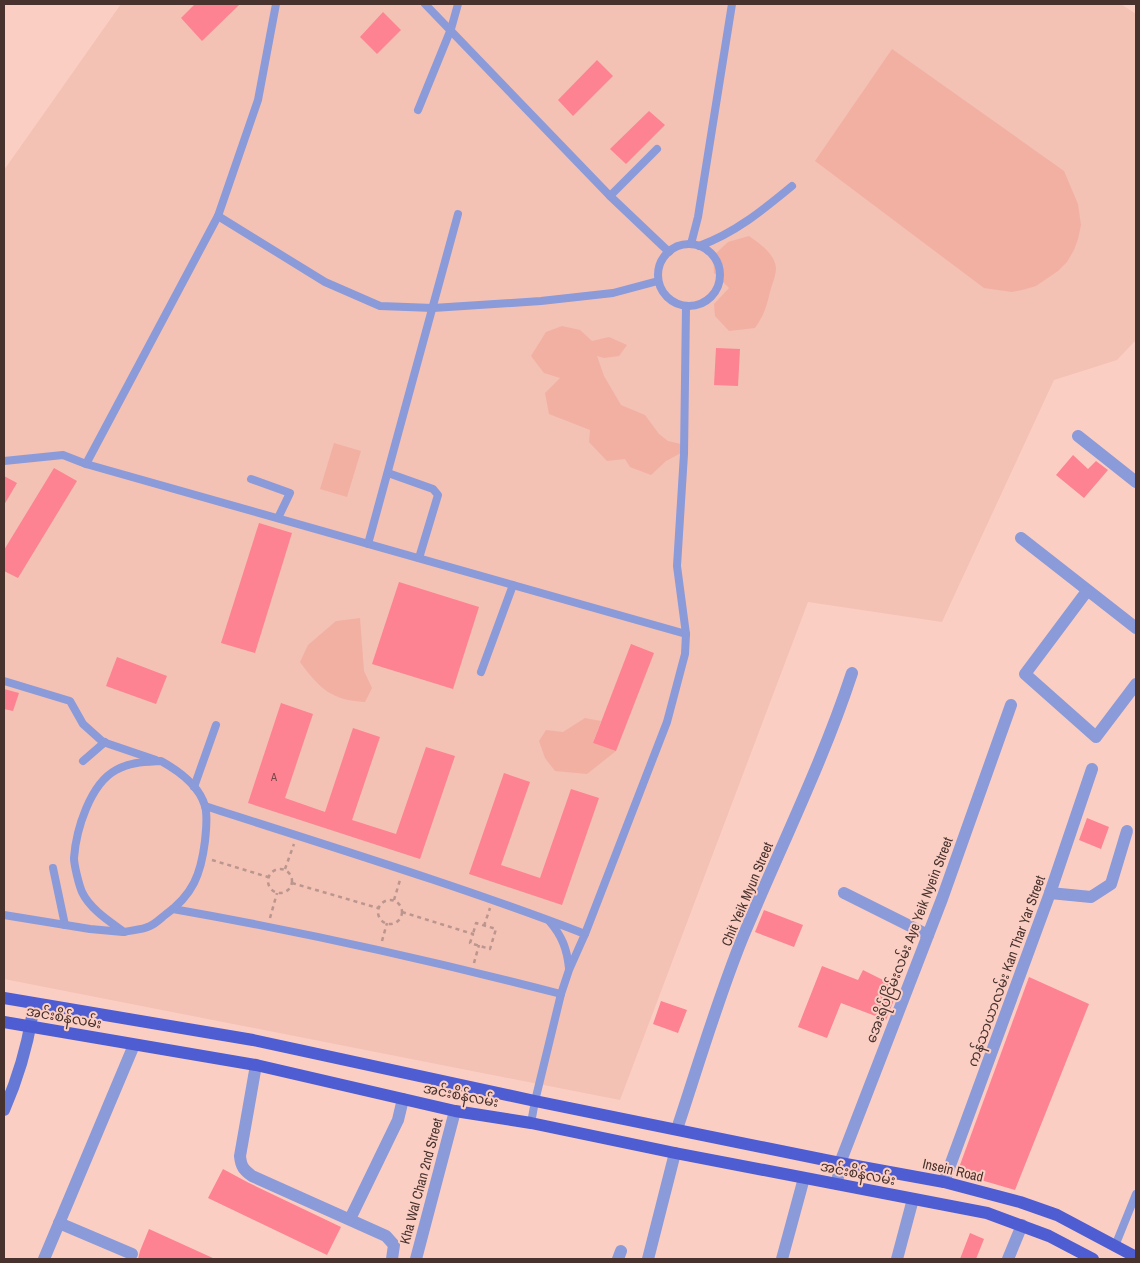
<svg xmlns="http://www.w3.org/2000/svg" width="1140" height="1263" viewBox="0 0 1140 1263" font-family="'Archivo Narrow','Noto Sans Myanmar',sans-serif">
<rect width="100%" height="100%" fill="#fbcec4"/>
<path fill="#f4c1b5" d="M121 4H1121L1136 14V340L1117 360 1054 380 942 622 808 602 620 1100 4 979V170Z"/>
<g fill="#f2b0a2">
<path d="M892 49 1064 171 1078 204 1081 225 1078 239 1074 250 1067 262 1058 271 1036 286 1022 290 1012 292 984 288 815 161Z"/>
<path d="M749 236C759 243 775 254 776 268 776 276 772 284 770 292 766 308 765 313 755 328L729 331 715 316 714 304 729 288 714 273 713 256 728 242Z"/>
<path d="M562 326 580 330 592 341 609 337 627 345 619 356 604 358 597 356 604 376 621 405 645 415 659 434 668 441 681 444V453L666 461 651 475 630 467 625 459 607 461 589 442 590 430 549 414 545 393 560 378 544 373 531 356 546 332Z"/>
<path d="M334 443 361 451 347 497 320 489Z"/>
<path d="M360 618 364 671 372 688 365 702C331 700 320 689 300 662L308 645 336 621Z"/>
<path d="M585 718 601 721 593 743 616 751 587 774 555 771 545 758 539 741 546 730 563 732Z"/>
</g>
<g fill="#fd8292">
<path d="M195 4H240L202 41 181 18Z"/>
<path d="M383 12 401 30 377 54 360 37Z"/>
<path d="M597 60 613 76 573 116 558 100Z"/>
<path d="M649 111 665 125 626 164 610 149Z"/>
<path d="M716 348 740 349 738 386 714 385Z"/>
<path d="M1073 455 1088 469 1096 461 1108 470 1084 498 1056 475Z"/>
<path d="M54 468 77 481 18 578 4 571V550Z"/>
<path d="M4 476 17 483 4 505Z"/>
<path d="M259 523 292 533 255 653 221 643Z"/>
<path d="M399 582 479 607 453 689 372 664Z"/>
<path d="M631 644 654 653 616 751 593 743Z"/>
<path d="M117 657 167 676 156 704 106 686Z"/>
<path d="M4 689 19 693 13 711 4 709Z"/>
<path d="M281 703 313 714 285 798 325 812 353 728 380 737 352 820 396 834 426 747 455 756 420 859 248 803Z"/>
<path d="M504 773 530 782 501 865 540 878 571 789 599 798 562 905 469 874Z"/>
<path d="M1087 818 1109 827 1101 849 1079 840Z"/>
<path d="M764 910 803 925 794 947 755 932Z"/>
<path d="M822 966 858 980 863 970 889 983 883 995 894 1000 886 1020 841 1003 827 1038 798 1027Z"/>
<path d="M1029 977 1089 1004 1015 1190 957 1173Z"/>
<path d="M661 1001 687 1010 678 1033 653 1024Z"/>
<path d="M223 1169 249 1183 341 1227 327 1255 208 1198Z"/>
<path d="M149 1229 215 1259H138L140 1251Z"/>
<path d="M970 1233 984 1239 976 1259H960Z"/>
</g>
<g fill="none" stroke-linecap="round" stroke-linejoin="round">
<g stroke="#bb968e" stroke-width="2.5" stroke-dasharray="4 4" stroke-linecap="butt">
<path d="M212 860 268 877"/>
<circle cx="280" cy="881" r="12"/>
<path d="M285 869 294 844"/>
<path d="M292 883 378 908"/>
<path d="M394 900 400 880"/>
<circle cx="390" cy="912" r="12"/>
<path d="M402 912 473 934 470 943 490 949 496 929 476 923 473 934"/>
<path d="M270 918 277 893"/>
<path d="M484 926 490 908"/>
<path d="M382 941 387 923"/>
<path d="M474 963 479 945"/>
</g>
<g stroke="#8b9ad9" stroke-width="8">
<path d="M425 4 610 196 669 252"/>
<path d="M418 110 451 29 458 4"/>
<path d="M610 196 657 149"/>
<path d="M218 216 325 282 380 306 433 308 541 301 613 293 658 281"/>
<circle cx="689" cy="275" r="31"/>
<path d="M691 244 698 217 732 4"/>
<path d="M699 246C735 233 763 210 792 186"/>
<path d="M4 461 63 455 86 464 686 634"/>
<path d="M86 464 218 216 258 100 276 4"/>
<path d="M388 473 433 489 438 495 419 558"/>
<path d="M251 479 290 493 278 518"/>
<path d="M368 544 458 214"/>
<path d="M481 672 513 585"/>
<path d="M4 681 70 701 83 724 103 742 156 760"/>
<path d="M83 761 105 742"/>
<path d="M161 761C179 771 199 785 205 806 208 817 206 830 205 841 201 874 193 895 165 915 160 919 155 924 150 926 142 930 132 930 124 932 109 921 90 909 82 892 79 885 74 865 74 858 76 830 90 784 116 770 130 762 145 762 161 761Z"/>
<path d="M194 787 216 725"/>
<path d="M205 806C332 847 460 886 585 934"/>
<path d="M53 868 65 925"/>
<path d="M173 909C304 932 433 961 561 994"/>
<path d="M4 915 90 929 123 932"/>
<path d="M550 922C562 936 567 949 569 968"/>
<path d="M531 1123 535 1101 561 994 569 970 585 934 667 722 685 654 686 634 677 566 684 454 686 307"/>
<path d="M1115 1246 1136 1194"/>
</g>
<g stroke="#8b9ad9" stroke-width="12">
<path d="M1078 436 1136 482"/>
<path d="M1021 538 1136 628"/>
<path d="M1087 591 1025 674 1096 737 1136 684"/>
<path d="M844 893 928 935"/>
<path d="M1050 893 1091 897 1111 884 1127 831"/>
<path d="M256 1065 240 1156C241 1167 244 1170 252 1176L386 1236 394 1245 392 1259"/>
<path d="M677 1129C698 1066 717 1001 742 939 779 850 822 764 852 673"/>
<path d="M944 1182 1050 893 1092 769"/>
<path d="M837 1184 840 1163 942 899 1011 705"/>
<path d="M350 1219 398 1120 403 1099"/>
<path d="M59 1223 132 1254"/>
<path d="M44 1259 134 1045"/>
<path d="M416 1259 455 1111"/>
<path d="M618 1259 621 1251"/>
<path d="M648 1259 675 1153"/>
<path d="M782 1259 804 1178"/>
<path d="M897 1259 913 1199"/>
<path d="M1008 1259 1022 1225"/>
</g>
<path stroke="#6678d5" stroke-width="12" d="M4 1110C19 1076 29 1040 34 1004"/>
<g stroke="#4e5dd1" stroke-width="12">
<path d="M4 998 253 1040 535 1101 840 1163 944 1182 1020 1202 1057 1215 1136 1257"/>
<path d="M4 1022 256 1065 455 1111 531 1123 675 1153 987 1213 1049 1236 1093 1259"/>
</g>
</g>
<g text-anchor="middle" stroke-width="4" stroke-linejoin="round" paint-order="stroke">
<g font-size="11" fill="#754646">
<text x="274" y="781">A</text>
</g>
<g font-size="14" fill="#48322d" stroke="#fbcec4">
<text transform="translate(747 894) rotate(-67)" y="5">Chit Yeik Myun Street</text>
<text transform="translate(909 940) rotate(-69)" y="5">အေးရိပ်ငြိမ်းလမ်း Aye Yeik Nyein Street</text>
<text transform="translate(1006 971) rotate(-70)" y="5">ကန်သာယာလမ်း Kan Thar Yar Street</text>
<text transform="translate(64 1017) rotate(10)" y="5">အင်းစိန်လမ်း</text>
<text transform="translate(461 1095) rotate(11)" y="5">အင်းစိန်လမ်း</text>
<text transform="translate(953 1170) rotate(13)" y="5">Insein Road</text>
<text transform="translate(858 1173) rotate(11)" y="5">အင်းစိန်လမ်း</text>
<text transform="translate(421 1181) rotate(-75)" y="5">Kha Wal Chan 2nd Street</text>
</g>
</g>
<rect width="1140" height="1263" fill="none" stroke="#48322d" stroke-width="10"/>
</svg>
